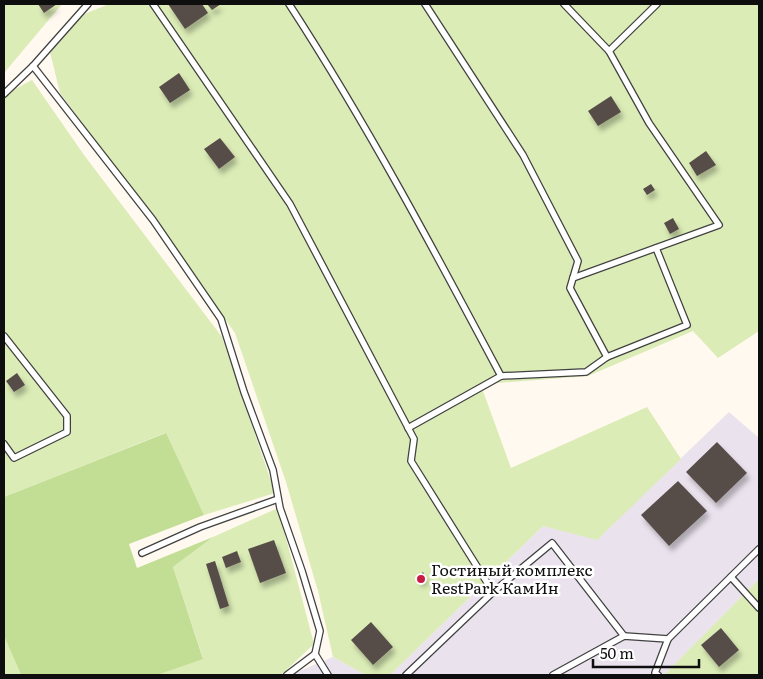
<svg xmlns="http://www.w3.org/2000/svg" width="763" height="679" viewBox="0 0 763 679" font-family="Literata,serif">
<defs>
<filter id="shadow"><feDropShadow dx="3" dy="5.5" stdDeviation="2.5" flood-color="#0004"/></filter>
</defs>
<rect width="100%" height="100%" fill="#fff9ef"/>
<g fill="#eae2ed">
<path d="M729 412 759 438V579L664 675H390L543 526 597 539Z"/>
<path d="M333 657 366 675H290Z"/>
</g>
<g fill="#dbecb6">
<path d="M4 4H62L4 73Z"/>
<path d="M109 4H759V331L718 358 693 331 588 376 497 383 483 391 511 468 647 407 681 459 597 540 543 526 390 675H366L333 657 318 591 286 482 235 333 184 260 60 93 50 52 82 15Z"/>
<path d="M32 80 84 155 222 337 275 493 204 515 165 433 4 497V95Z"/>
<path d="M278 508 314 644 281 675H157L203 658 173 567 213 537Z"/>
<path d="M759 579V675H664Z"/>
<path d="M4 636 21 675H4Z"/>
</g>
<path fill="#c2de94" d="M166 433 204 515 129 544 137 568 213 537 173 567 203 659 157 675H21L4 636V497Z"/>
<g fill="#574d4a" filter="url(#shadow)">
<path d="M38 4H57L44 13Z"/>
<path d="M168 4H202L208 13 185 29Z"/>
<path d="M207 4H221L212 10Z"/>
<path d="M179 73 190 90 170 103 159 87Z"/>
<path d="M611 96 621 112 598 126 588 111Z"/>
<path d="M220 138 235 157 219 169 204 149Z"/>
<path d="M706 151 716 165 697 176 689 163Z"/>
<path d="M651 184 655 190 647 195 643 189Z"/>
<path d="M673 218 679 229 670 234 664 223Z"/>
<path d="M17 373 25 385 14 392 6 381Z"/>
<path d="M717 442 747 473 716 503 686 472Z"/>
<path d="M678 481 707 511 669 546 641 515Z"/>
<path d="M274 540 286 573 260 583 248 549Z"/>
<path d="M237 551 241 562 226 568 222 557Z"/>
<path d="M215 561 229 606 220 609 206 564Z"/>
<path d="M423 572 426 578 419 582 417 578Z"/>
<path d="M371 622 393 647 373 665 351 640Z"/>
<path d="M721 628 739 650 719 667 701 645Z"/>
</g>
<g fill="none" stroke-linecap="round" stroke-linejoin="round">
<defs>
<g id="lane">
<path d="M153 4 290 204 414 439 411 461 493 592"/>
<path d="M289 4C367 124 434 250 501 376L586 372 607 357 570 288 578 261 523 155 425 4"/>
<path d="M564 4 609 51 649 123 719 225 573 278"/>
<path d="M609 51 657 4"/>
<path d="M33 66 153 220 221 319 244 392 273 470 280 508 302 571 320 631 315 654"/>
<path d="M4 94 33 66 88 4"/>
<path d="M4 336 67 416V432L14 458 4 444"/>
<path d="M607 357 687 325 656 248"/>
<path d="M408 428 501 376"/>
<path d="M142 553 200 527 278 499"/>
<path d="M731 577 759 608"/>
<path d="M287 675 315 654 328 675"/>
<path d="M406 675 493 592 552 543 624 636"/>
<path d="M553 675 624 636 668 639 759 549"/>
<path d="M658 675 655 673 668 639"/>
</g>
</defs>
<use href="#lane" stroke="#414141" stroke-width="8"/>
<use href="#lane" stroke="#fff" stroke-width="5.5"/>
</g>
<circle fill="#c71d42" stroke="#fff" stroke-width="2" cx="421" cy="579" r="5"/>
<g text-anchor="middle" stroke-width="5" stroke-linejoin="round" paint-order="stroke">
<g font-size="16" fill="#0e0e0e" stroke="#fff" text-anchor="start">
<text x="431" y="576">Гостиный комплекс<tspan x="431" dy="18">RestPark КамИн</tspan></text>
</g>
</g>
<rect width="763" height="679" fill="none" stroke="#0e0e0e" stroke-width="10"/>
<path d="M593 659v8h106v-8" fill="none" stroke="#0e0e0e" stroke-width="2.5"/>
<text x="600" y="659" font-size="15" fill="#0e0e0e" stroke="#ffffff" stroke-width="4" paint-order="stroke">50 m</text>
</svg>
